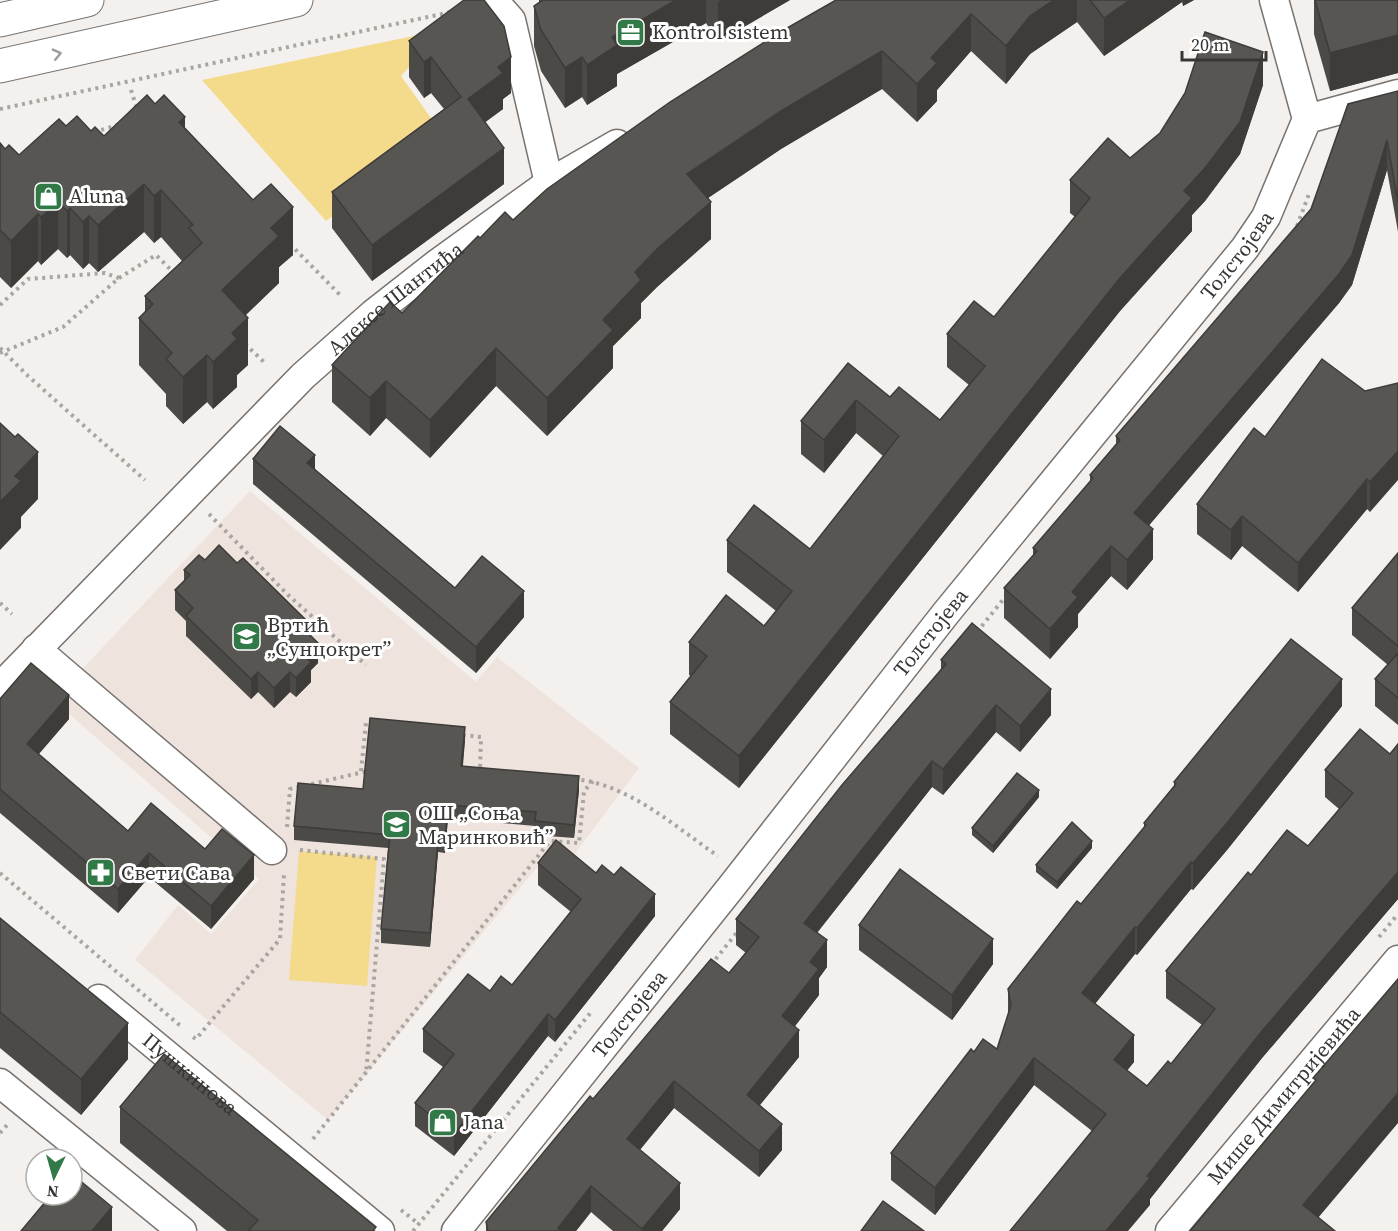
<svg xmlns="http://www.w3.org/2000/svg" width="1398" height="1231" viewBox="0 0 1398 1231" font-family="'Source Serif 4',serif">
<rect width="100%" height="100%" fill="#f4f0ed"/>
<path fill="#efe3dd" d="M250 491 476 682 497 657 639 768 574 855 549 853 328 1120 135 960 178 905 211 934 259 879 53 700Z"/>
<g fill="#f4da8b">
<path d="M442 30 401 76 443 135 326 221 202 80Z"/>
<path d="M299 851 377 857 367 986 289 980Z"/>
</g>
<g fill="none" stroke-linecap="round" stroke-linejoin="round">
<defs>
<g id="minor">
<path d="M493 0 511 20 549 183"/>
<path d="M1307 119 1398 94"/>
<path d="M36 649 272 850"/>
<path id="s1" d="M0 687 303 376 373 314 438 263 549 183 617 144"/>
<path id="s2" d="M99 999 380 1231"/>
<path d="M0 1083 182 1231"/>
<path id="s3" d="M456 1231 732 886 946 613 1245 248 1266 217 1307 119 1274 0"/>
<path id="s4" d="M1170 1231 1398 960"/>
</g>
<g id="major">
<path d="M0 20 87 0"/>
<path d="M0 66 296 0"/>
</g>
</defs>
<use href="#minor" stroke="#777371" stroke-width="31"/>
<use href="#major" stroke="#777371" stroke-width="35"/>
<g stroke="#a8a5a2" stroke-width="4" stroke-dasharray="3 4.5" stroke-linecap="butt">
<path d="M131 90 137 109"/>
<path d="M0 109 451 12"/>
<path d="M94 132 118 125"/>
<path d="M1297 226 1309 194"/>
<path d="M290 244 342 297"/>
<path d="M0 305 28 279 105 273 119 278"/>
<path d="M245 344 264 362"/>
<path d="M0 348 28 376 145 480"/>
<path d="M0 353 63 327 119 278 156 255 174 273"/>
<path d="M209 514 288 595 366 665"/>
<path d="M0 603 12 614"/>
<path d="M977 632 1006 596"/>
<path d="M463 735 481 737 480 770"/>
<path d="M361 771 366 723 372 724"/>
<path d="M574 779C629 784 674 826 718 856"/>
<path d="M287 827 290 789 368 771"/>
<path d="M300 850 384 859 366 1074"/>
<path d="M0 873 183 1028"/>
<path d="M1379 937 1398 914"/>
<path d="M711 965 738 931"/>
<path d="M193 1037 196 1039 280 939 284 874"/>
<path d="M0 1133 7 1125"/>
<path d="M313 1139 550 841 579 843 584 791 594 780"/>
<path d="M401 1210 419 1224"/>
<path d="M413 1231 592 1011"/>
</g>
<use href="#minor" stroke="#fff" stroke-width="28"/>
<use href="#major" stroke="#fff" stroke-width="33"/>
</g>
<g fill="#4c4a47">
<path d="M539 0H790L718 42 706 23 617 74V86L587 105 582 97 565 108 541 71 534 46V6L539 2Z"/>
<path d="M836 0H1194L1183 6 1182 2 1104 56 1077 22 1030 54 1006 84 971 51 937 90V101L917 122 882 89 781 149 708 198 711 239 657 287 641 303V318L613 346V368L547 436 496 386 430 458 386 418 370 436 332 402V365L402 313 480 238 513 220Z"/>
<path d="M1314 0H1398V73L1330 91 1314 34Z"/>
<path d="M409 41 511 93 503 99V109L485 122 504 184 372 281 332 228V192L444 109 431 93 424 98 409 77Z"/>
<path d="M1263 85 1240 154 1205 201 1192 215V231L1120 311 739 788 670 734V702L691 676 689 675V642L764 626 776 611 727 572V540L810 549 883 456 856 433 824 473 801 454V421L848 363 890 397 940 420 969 385 947 367V334L994 317 1075 217 1070 213V180L1130 158Z"/>
<path d="M1398 91V232L1387 170 1352 285 1339 303 1149 525 1153 559 1127 590 1111 576 1078 614V627L1050 659 1004 618V588L1033 556V548L1090 481V475L1116 444V436L1311 209Z"/>
<path d="M155 104 185 128 293 255 279 267V283L246 315 248 365 237 375V387L213 409 207 402 183 424 166 406V394L139 365V318L145 312V296L182 261 161 237 154 243 144 232 98 272 89 263 83 269 70 255 67 258 58 249 41 265 38 261 11 288 0 277V143L5 149 19 155 66 126 91 131 104 136Z"/>
<path d="M1398 383 1370 512 1367 509 1298 592 1242 546 1231 560 1197 534V504L1265 437 1365 391Z"/>
<path d="M253 459 315 469 455 588 524 617 476 673 253 484Z"/>
<path d="M1398 553V725L1375 706V679L1388 665 1352 635V608Z"/>
<path d="M205 560 307 632 318 663 311 670V682L296 697 290 692 274 708 258 692 251 699 186 636V621L175 610V590L184 581V570Z"/>
<path d="M941 660 1051 715 1020 752 996 732 943 795 932 787 817 933 827 967 819 978V995L795 1026 799 1057 759 1106 782 1150 759 1177 674 1108 640 1150 680 1209 662 1231H613L591 1212 576 1231H486V1222L593 1099 729 973 746 953 736 945V919L941 669Z"/>
<path d="M0 699 69 719 38 754 128 831 205 849 254 879 211 929 149 877 118 913 0 813Z"/>
<path d="M1342 706 1227 850 1193 890 1191 889 1137 955 1135 954 1095 1004 1134 1062 1127 1070 1147 1086 1171 1064 1202 1025 1166 998V971L1251 875 1308 846 1339 809 1325 797V770L1390 754 1398 744V899L1262 1058 1150 1199V1205L1092 1131 1034 1085 935 1215 891 1180V1153L974 1052 997 1049 1008 1016V989L1081 904 1144 828V823L1174 786V782Z"/>
<path d="M465 740 463 766 579 790 574 838 535 835V826L448 818 445 853 438 852 430 947 381 943V929L388 848 294 840V826Z"/>
<path d="M1039 797 993 853 972 835V828Z"/>
<path d="M1092 848 1057 889 1036 872V865Z"/>
<path d="M538 863 596 873 655 916 555 1042 548 1036 454 1156 415 1126V1103L443 1067 423 1052V1029L490 991 512 985 571 912 538 885Z"/>
<path d="M0 918 128 1059 81 1115 0 1048Z"/>
<path d="M859 925 993 964 952 1020 859 950Z"/>
<path d="M120 1107 376 1231H227L120 1143Z"/>
</g>
<g fill="#3e3c39">
<path d="M676 0H706V23L617 74V86L587 105V65L612 37Z"/>
<path d="M722 0H790L718 42V2Z"/>
<path d="M1054 0H1077V22L1030 54 1006 84V46L1030 16Z"/>
<path d="M1130 0H1182V2L1104 56V18Z"/>
<path d="M1183 0H1194L1183 6Z"/>
<path d="M971 14V51L937 90V101L917 122V84L931 58Z"/>
<path d="M1398 35V73L1330 91V53Z"/>
<path d="M882 51V89L781 149 687 212V174L781 111Z"/>
<path d="M1263 52V85L1240 154 1205 201 1192 215V231L1120 311 739 788V756L1184 191Z"/>
<path d="M431 57V93L424 98V62Z"/>
<path d="M511 57V93L503 99V109L468 135V99L498 67Z"/>
<path d="M582 57V97L565 108V68Z"/>
<path d="M185 117V164L179 122Z"/>
<path d="M1387 140V170L1352 285 1339 303 1134 543V513Z"/>
<path d="M504 148V184L372 281V245Z"/>
<path d="M144 184V232L98 272V225Z"/>
<path d="M161 190V237L154 243V196Z"/>
<path d="M58 202V249L41 265V217Z"/>
<path d="M711 202V239L657 287 641 303V318L613 346V368L547 436V398L635 272 657 249Z"/>
<path d="M293 207V255L279 267V283L222 337V290L271 228Z"/>
<path d="M70 208V255L67 258V211Z"/>
<path d="M38 214V261L11 288V241Z"/>
<path d="M89 216V263L83 269V222Z"/>
<path d="M248 318V365L237 375V387L213 409V362L232 333Z"/>
<path d="M496 348V386L430 458V420Z"/>
<path d="M207 355V402L183 424V377Z"/>
<path d="M386 381V418L370 436V398Z"/>
<path d="M856 400V433L824 473V440Z"/>
<path d="M1398 451V480L1370 512V482Z"/>
<path d="M38 452V499L21 517V528L0 550V502L15 476Z"/>
<path d="M315 455V480L307 463Z"/>
<path d="M1367 479V509L1298 592V563Z"/>
<path d="M1242 516V546L1231 560V530Z"/>
<path d="M1153 529V559L1127 590V560Z"/>
<path d="M1111 546V576L1078 614V627L1050 659V629L1072 592Z"/>
<path d="M524 591V617L476 673V647Z"/>
<path d="M307 621V640L301 626Z"/>
<path d="M318 643V663L311 670V682L296 697V678L305 657Z"/>
<path d="M258 672V692L251 699V679Z"/>
<path d="M290 672V692L274 708V688Z"/>
<path d="M1342 679V706L1227 850 1193 890V863Z"/>
<path d="M1051 689V715L1020 752V726Z"/>
<path d="M69 695V719L27 768V744Z"/>
<path d="M996 705V732L943 795V769Z"/>
<path d="M465 727V740L461 780V766Z"/>
<path d="M932 761V787L804 949V923Z"/>
<path d="M579 776V790L574 838V825Z"/>
<path d="M1039 790V797L993 853V846Z"/>
<path d="M448 805V818L445 853V840Z"/>
<path d="M438 839V852L430 947V933Z"/>
<path d="M1092 841V848L1057 889V882Z"/>
<path d="M149 853V877L118 913V889Z"/>
<path d="M254 855V879L211 929V906Z"/>
<path d="M1191 862V889L1137 955V928Z"/>
<path d="M1398 872V899L1262 1058 1150 1199V1205L1128 1231H1106L1147 1176 1262 1031Z"/>
<path d="M655 894V916L555 1042V1020Z"/>
<path d="M1135 927V954L1082 1020V993Z"/>
<path d="M993 939V964L952 1020V995Z"/>
<path d="M827 940V967L819 978V995L782 1043V1016L810 962Z"/>
<path d="M548 1014V1036L454 1156V1134Z"/>
<path d="M128 1023V1059L81 1115V1079Z"/>
<path d="M799 1030V1057L747 1121V1095Z"/>
<path d="M1134 1035V1062L1114 1087V1060Z"/>
<path d="M1034 1058V1085L935 1215V1188Z"/>
<path d="M674 1081V1108L627 1165V1139Z"/>
<path d="M1398 1093V1123L1307 1231 1303 1205Z"/>
<path d="M782 1124V1150L759 1177V1151Z"/>
<path d="M680 1183V1209L662 1231H642V1229Z"/>
<path d="M591 1186V1212L576 1231H558V1228Z"/>
<path d="M112 1207V1231H92Z"/>
</g>
<g fill="#585652" stroke="#3e3c39" stroke-width="1.5">
<path d="M464 0H484L504 26 511 57 498 67 503 73 468 99 504 148 372 245 332 192 461 97 431 57 424 62 409 41Z"/>
<path d="M543 0H676L612 37 617 45 587 65 582 57 565 68 541 30 534 6Z"/>
<path d="M836 0H1054L1030 16 1006 46 971 14 931 58 937 63 917 84 882 51 781 111 687 174 711 202 657 249 635 272 641 280 603 320 613 330 547 398 496 348 430 420 386 381 370 398 332 365 390 302 402 313 478 236 480 238 505 212 513 220 547 189 670 102 782 31Z"/>
<path d="M1090 0H1130L1104 18Z"/>
<path d="M1315 0H1398V35L1330 53Z"/>
<path d="M1205 32 1263 52 1240 122 1205 168 1184 191 1192 198 1120 278 739 756 670 702 707 656 689 642 726 595 764 626 792 591 727 540 754 505 810 549 899 436 856 400 824 440 801 421 848 363 890 397 899 387 940 420 985 366 947 334 974 301 994 317 1090 198 1070 180 1108 138 1130 158 1160 133 1185 93Z"/>
<path d="M1398 91V202L1387 140 1352 255 1339 274 1134 513 1153 529 1127 560 1111 546 1072 592 1078 597 1050 629 1004 588 1037 551 1033 548 1093 478 1090 475 1120 440 1116 436 1311 209 1348 104Z"/>
<path d="M147 95 155 104 164 95 185 117 179 122 253 200 271 184 293 207 271 228 279 236 222 290 248 318 232 333 237 339 213 362 207 355 183 377 166 359 172 353 139 318 153 304 145 296 202 243 189 228 193 225 161 190 154 196 144 184 98 225 89 216 83 222 70 208 67 211 58 202 41 217 38 214 11 241 0 230V143L5 149 9 145 19 155 59 119 66 126 77 116 91 131 95 127 104 136Z"/>
<path d="M1322 359 1365 391 1398 383V451L1370 482 1367 479 1298 563 1242 516 1231 530 1197 504 1254 428 1265 437Z"/>
<path d="M0 423 15 437 18 434 38 452 15 476 21 481 0 502Z"/>
<path d="M280 426 315 455 307 463 455 588 482 556 524 591 476 647 253 459Z"/>
<path d="M219 545 237 563 243 558 307 621 301 626 318 643 305 657 311 662 296 678 290 672 274 688 258 672 251 679 186 616 193 608 175 590 190 575 184 570 199 555 205 560Z"/>
<path d="M1398 553V646L1352 608Z"/>
<path d="M972 623 1051 689 1020 726 996 705 943 769 932 761 804 923 827 940 810 962 819 969 782 1016 799 1030 747 1095 782 1124 759 1151 674 1081 627 1139 680 1183 642 1229 591 1186 558 1228 562 1231H488L486 1222 590 1096 593 1099 711 959 729 973 759 937 736 919 842 785 946 664 941 660Z"/>
<path d="M1291 639 1342 679 1227 823 1193 863 1191 862 1137 928 1135 927 1082 993 1134 1035 1114 1060 1147 1086 1168 1061 1171 1064 1215 1009 1166 971 1248 872 1251 875 1287 830 1308 846 1353 793 1325 770 1360 729 1390 754 1398 744V872L1262 1031 1147 1176 1150 1178 1106 1231H1010L1106 1114 1034 1058 935 1188 891 1153 971 1049 974 1052 983 1039 997 1049 1011 1005 1008 989 1077 901 1081 904 1146 825 1144 823 1176 784 1174 782Z"/>
<path d="M1398 653V698L1375 679Z"/>
<path d="M31 663 69 695 27 744 128 831 151 803 205 849 222 829 254 855 211 906 149 853 118 889 0 789V699Z"/>
<path d="M370 718 465 727 461 766 579 776 574 825 535 821 536 812 448 805 445 840 438 839 430 933 381 929 390 835 294 826 298 783 363 789Z"/>
<path d="M1017 773 1039 790 993 846 972 828Z"/>
<path d="M1072 822 1092 841 1057 882 1036 865Z"/>
<path d="M556 840 596 873 602 865 614 875 621 867 655 894 555 1020 548 1014 454 1134 415 1103 454 1054 423 1029 468 974 490 991 501 976 512 985 581 899 538 863Z"/>
<path d="M900 869 993 939 952 995 859 925Z"/>
<path d="M0 918 128 1023 81 1079 0 1012Z"/>
<path d="M1398 979V1093L1303 1205 1335 1231H1190L1316 1080 1313 1078Z"/>
<path d="M164 1054 376 1227 373 1231H248L258 1220 120 1107Z"/>
<path d="M72 1174 112 1207 92 1231H21L51 1195H72Z"/>
<path d="M883 1201 924 1231H861Z"/>
</g>
<defs><path id="oneway-chevron" d="M-2-3.5L2.5 0L-2 3.5" fill="none" stroke-width="1.6" stroke-linecap="round" stroke-linejoin="round" transform="scale(1.5)"/></defs>
<use stroke="#9c9a9a" href="#oneway-chevron" transform="translate(57 54) rotate(-13)"/>
<defs>
<symbol id="office-square" viewBox="-11 -11 22 22"><rect x="-9" y="-9" width="18" height="18" rx="4" fill="#317946" stroke="#fff"/><path d="M-6-3h4V-5.5h4V-3h4V5H-6ZM-1-4.5V-3h2v-1.5ZM-6 0V1H6V0Z" fill="#fff"/></symbol>
<symbol id="shop-square" viewBox="-11 -11 22 22"><rect x="-9" y="-9" width="18" height="18" rx="4" fill="#317946" stroke="#fff"/><path d="M-5-2.5h2.3a2.7 3.5 0 0 1 5.4 0H5L5.5 6h-11ZM-1.5-2.5h3a1.5 2.3 0 0 0-3 0Z" fill="#fff"/></symbol>
<symbol id="school-square" viewBox="-11 -11 22 22"><rect x="-9" y="-9" width="18" height="18" rx="4" fill="#317946" stroke="#fff"/><path d="M0-5L7-2L0 1L-7-2ZM-4 1L0 2.5L4 1V4Q0 6-4 4Z" fill="#fff"/></symbol>
<symbol id="pharmacy-square" viewBox="-11 -11 22 22"><rect x="-9" y="-9" width="18" height="18" rx="4" fill="#317946" stroke="#fff"/><path d="M-2-6h4v4h4v4h-4v4h-4v-4h-4v-4h4Z" fill="#fff"/></symbol>
</defs>
<g fill-rule="evenodd">
<use href="#office-square" x="614" y="16" width="33" height="33"/>
<use href="#shop-square" x="32" y="180" width="33" height="33"/>
<use href="#school-square" x="230" y="620" width="33" height="33"/>
<use href="#school-square" x="380" y="808" width="33" height="33"/>
<use href="#pharmacy-square" x="84" y="856" width="33" height="33"/>
<use href="#shop-square" x="426" y="1106" width="33" height="33"/>
</g>
<g text-anchor="middle" stroke-width="6" stroke-linejoin="round" paint-order="stroke">
<g font-size="21" fill="#383635" stroke="#fff" text-anchor="start">
<text x="652" y="39">Kontrol sistem</text>
<text x="69" y="203">Aluna</text>
<text x="267" y="632">Вртић<tspan x="267" dy="24">„Сунцокрет”</tspan></text>
<text x="418" y="820">ОШ „Соња<tspan x="418" dy="24">Маринковић”</tspan></text>
<text x="121" y="880">Свети Сава</text>
<text x="463" y="1129">Jana</text>
</g>
<g font-size="21" fill="#383635" stroke="#fff">
<text dy="7" stroke="none"><textPath href="#s3" startOffset="1250">Толстојева</textPath></text>
<text dy="7" stroke="none"><textPath href="#s1" startOffset="555">Алексе Шантића</textPath></text>
<text dy="7" stroke="none"><textPath href="#s3" startOffset="764">Толстојева</textPath></text>
<text dy="7" stroke="none"><textPath href="#s3" startOffset="278">Толстојева</textPath></text>
<text dy="7" stroke="none"><textPath href="#s2" startOffset="118">Пушкинова</textPath></text>
<text dy="7" stroke="none"><textPath href="#s4" startOffset="177">Мише Димитријевића</textPath></text>
</g>
</g>
<g transform="translate(54 1177) rotate(185)"><circle r="28" fill="#ffffff" stroke="#afafae" stroke-width="1.5"/>
<path d="M0-4.5L10 22L0 15L-10 22Z" fill="#317946"/>
<text y="-9" font-size="16" font-weight="bold" text-anchor="middle" fill="#383635">N</text>
</g>
<path d="M1182 51v9h84v-9" fill="none" stroke="#383635" stroke-width="3"/>
<text x="1191" y="51" font-size="18" fill="#383635" stroke="#ffffff" stroke-width="4.5" paint-order="stroke">20 m</text>
</svg>
